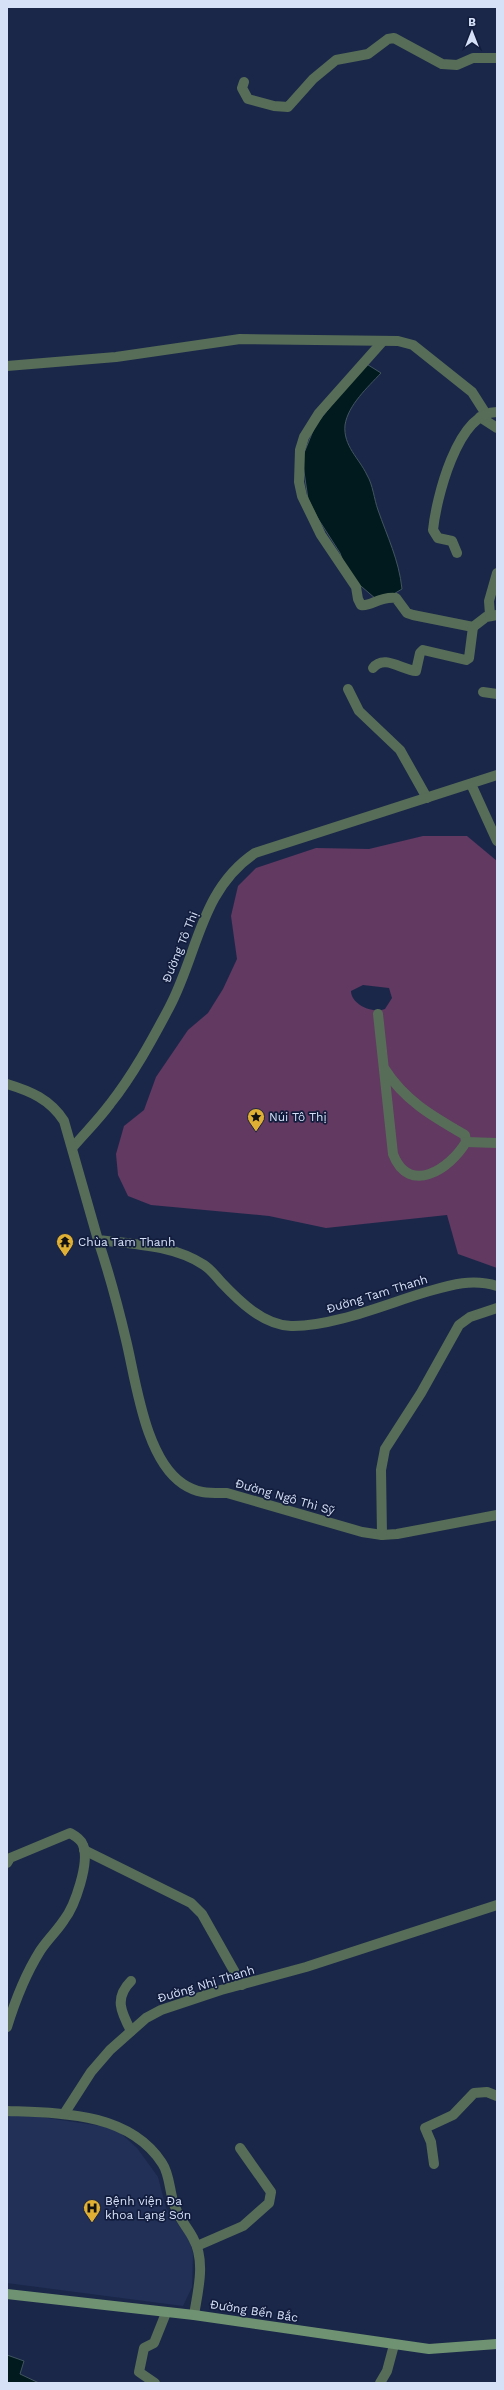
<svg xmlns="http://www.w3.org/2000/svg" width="504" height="2390" viewBox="0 0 504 2390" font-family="'Work Sans',sans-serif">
<rect width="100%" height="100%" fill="#1b2749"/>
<path fill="#223058" d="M7 2115 40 2117 108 2127 118 2131 137 2148 158 2177 166 2208 189 2239 193 2253 192 2287 183 2306 7 2283Z"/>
<path fill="#613961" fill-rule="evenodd" d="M423 836H467L497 861V1268L458 1254 447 1215 326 1228 269 1216 151 1205 128 1196 118 1175 116 1154 124 1126 144 1110 156 1077 188 1030 208 1013 223 989 237 959 231 916 238 886 256 868 316 848 369 849ZM363 985 389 988 392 998 385 1009C374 1014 351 1005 351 991Z"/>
<g fill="#001a1e" stroke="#40555f">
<path d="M365 363 381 373C368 387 348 405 345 425 343 446 359 458 367 475 373 485 374 499 378 510 387 536 399 560 402 589L392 595 376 599 348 575 340 553 317 517 308 499 302 458 315 426Z"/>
<path d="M7 2355 24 2361 20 2374 39 2383H7Z"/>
</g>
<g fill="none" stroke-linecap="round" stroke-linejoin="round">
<g stroke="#576d58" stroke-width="10">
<path d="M244 82 242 88 248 99 274 106 288 107 313 79 336 60 368 54 388 39 394 38 442 64 457 65 473 58H497"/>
<path d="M383 341 319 413 304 437 300 450 299 482 302 496 321 535 356 587 358 599 361 605C371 607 379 596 396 598L407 613 413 615 473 627 486 617 497 615"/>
<path d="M7 366 116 357 240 339 398 341 413 345 472 392 486 414"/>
<path d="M480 417 497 428"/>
<path d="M457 553 452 541 438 538 433 530C436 500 457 412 497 412"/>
<path d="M490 615 489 601 497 573"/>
<path d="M373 668C384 654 402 670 416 671L420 653 423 650 466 660 469 658 473 627"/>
<path d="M348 689 359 711 400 750 427 798"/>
<path d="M483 692 497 694"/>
<path d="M471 784 497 841"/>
<path d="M378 1014 393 1154C409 1196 450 1169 466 1142L465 1135C432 1116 404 1100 384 1068"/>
<path d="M466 1142 497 1143"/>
<path d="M73 1147C85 1133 99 1119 110 1104 133 1075 152 1040 169 1008 198 954 200 890 255 853L497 775"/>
<path d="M98 1240C109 1273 118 1306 126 1340 136 1381 145 1459 183 1484 198 1494 210 1493 227 1493L362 1532 382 1535 397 1534 497 1515"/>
<path d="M382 1535 381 1470 385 1449 421 1393 459 1325 470 1317 497 1308"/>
<path d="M84 1850 191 1903 202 1914 242 1985"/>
<path d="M7 1863 10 1858 70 1833C75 1836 81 1839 83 1845 90 1862 75 1906 64 1920 57 1931 47 1940 40 1951 25 1975 15 2001 7 2027"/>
<path d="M131 1981C114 1998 121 2012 131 2031"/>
<path d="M7 2111C60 2113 129 2112 162 2163 171 2176 169 2195 176 2209 180 2220 188 2228 193 2238 206 2261 198 2290 194 2315"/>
<path d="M64 2114 91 2072 110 2050 146 2018 161 2010 221 1990 306 1967 497 1905"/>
<path d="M434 2164 431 2142 425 2128 453 2115 474 2093 487 2092 497 2096"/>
<path d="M197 2246 243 2226 269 2203 271 2192 240 2148"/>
<path d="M155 2383 139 2372 144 2348 154 2343 166 2313"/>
<path d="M380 2383 387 2371 394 2345"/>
</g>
<path stroke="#576d58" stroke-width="10" d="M7 1084C30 1091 50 1099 64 1121L98 1240C133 1244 174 1245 204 1265 210 1269 216 1276 221 1282 239 1301 263 1325 291 1326 332 1327 386 1304 426 1292 450 1285 472 1278 497 1286"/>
<path stroke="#6f9372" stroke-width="10" d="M7 2294 194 2315 429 2349 497 2344"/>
</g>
<defs>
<symbol id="sight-pin" viewBox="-11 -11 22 30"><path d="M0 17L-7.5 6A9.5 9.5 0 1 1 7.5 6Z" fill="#dfb034" stroke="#121d3e"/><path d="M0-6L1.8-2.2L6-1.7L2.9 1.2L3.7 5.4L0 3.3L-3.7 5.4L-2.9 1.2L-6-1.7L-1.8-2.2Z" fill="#111"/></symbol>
<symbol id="temple-pin" viewBox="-11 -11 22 30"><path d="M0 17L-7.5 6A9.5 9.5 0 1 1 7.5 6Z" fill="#dfb034" stroke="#121d3e"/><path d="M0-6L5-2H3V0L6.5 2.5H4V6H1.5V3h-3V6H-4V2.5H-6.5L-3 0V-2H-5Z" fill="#111"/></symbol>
<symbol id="hospital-pin" viewBox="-11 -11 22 30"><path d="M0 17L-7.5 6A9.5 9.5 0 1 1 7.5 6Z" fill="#dfb034" stroke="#121d3e"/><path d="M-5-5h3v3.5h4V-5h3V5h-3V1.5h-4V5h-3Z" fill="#111"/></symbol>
</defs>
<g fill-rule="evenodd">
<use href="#sight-pin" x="246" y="1107" width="20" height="27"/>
<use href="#temple-pin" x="55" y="1232" width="20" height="27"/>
<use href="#hospital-pin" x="82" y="2198" width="20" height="27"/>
</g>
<g text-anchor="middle" stroke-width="3.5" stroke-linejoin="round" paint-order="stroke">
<g font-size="12" fill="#d6e0f6" stroke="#121d3e">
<text transform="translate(180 947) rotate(-68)" y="4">Đường Tô Thị</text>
<text transform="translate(377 1294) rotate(-17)" y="4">Đường Tam Thanh</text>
<text transform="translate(285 1497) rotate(16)" y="4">Đường Ngô Thì Sỹ</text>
<text transform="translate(206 1984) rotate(-17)" y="4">Đường Nhị Thanh</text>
<text transform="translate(254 2311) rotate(9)" y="4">Đường Bến Bắc</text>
</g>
<g font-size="12" fill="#d6e0f6" stroke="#121d3e" text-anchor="start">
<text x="269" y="1121">Núi Tô Thị</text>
<text x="78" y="1246">Chùa Tam Thanh</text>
<text x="105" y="2205">Bệnh viện Đa<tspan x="105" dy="14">khoa Lạng Sơn</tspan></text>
</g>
</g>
<rect width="504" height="2390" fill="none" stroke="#d6e0f6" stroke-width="16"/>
<g transform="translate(472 32)" stroke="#121d3e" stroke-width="3" paint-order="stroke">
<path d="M0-3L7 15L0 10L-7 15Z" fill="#d6e0f6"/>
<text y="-6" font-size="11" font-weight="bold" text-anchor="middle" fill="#d6e0f6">B</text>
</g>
</svg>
